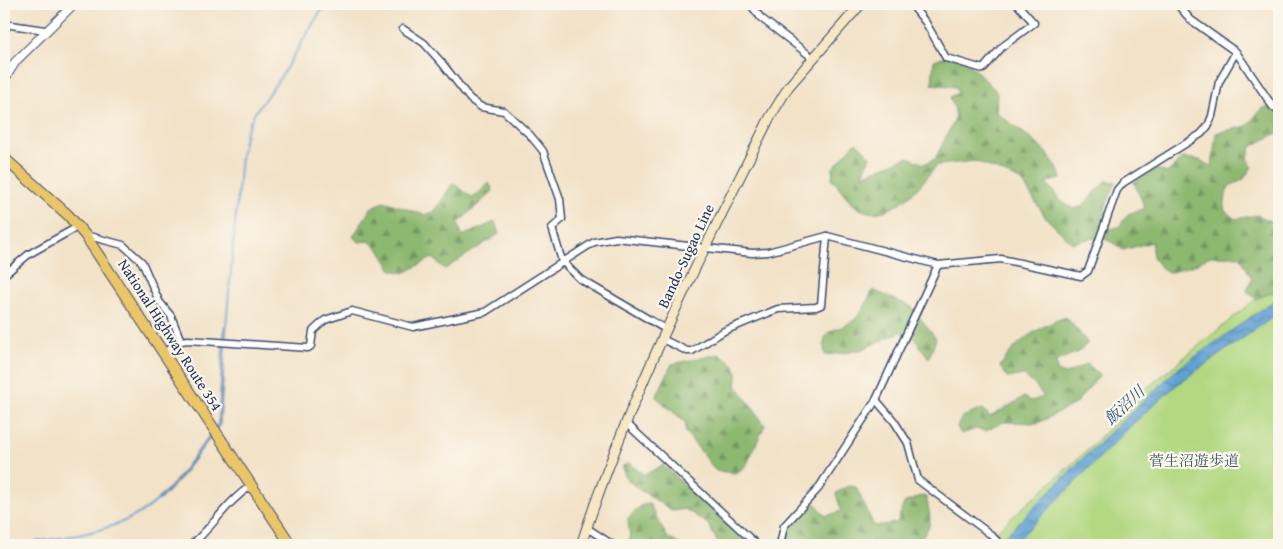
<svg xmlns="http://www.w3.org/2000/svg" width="1283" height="549" viewBox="0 0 1283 549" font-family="'Gentium Book Plus','Noto Serif JP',serif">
<defs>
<pattern id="forest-firs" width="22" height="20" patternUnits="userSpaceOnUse" patternTransform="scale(1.25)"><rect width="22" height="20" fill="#8db870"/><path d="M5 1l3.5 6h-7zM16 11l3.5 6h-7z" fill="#72965f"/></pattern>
<pattern id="water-waves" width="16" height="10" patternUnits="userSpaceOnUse" patternTransform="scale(1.25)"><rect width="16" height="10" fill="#60a1d3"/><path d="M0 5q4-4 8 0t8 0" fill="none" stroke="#4e84ae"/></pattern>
</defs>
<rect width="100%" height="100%" fill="#fbf7ec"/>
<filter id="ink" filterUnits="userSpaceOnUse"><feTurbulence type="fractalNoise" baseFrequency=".02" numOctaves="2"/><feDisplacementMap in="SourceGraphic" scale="10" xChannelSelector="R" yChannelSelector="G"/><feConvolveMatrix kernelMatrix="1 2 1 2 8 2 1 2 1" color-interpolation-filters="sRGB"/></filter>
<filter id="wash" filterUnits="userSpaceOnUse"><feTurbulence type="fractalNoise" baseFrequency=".0096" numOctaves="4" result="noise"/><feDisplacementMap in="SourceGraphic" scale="20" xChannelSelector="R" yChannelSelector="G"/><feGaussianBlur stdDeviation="1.12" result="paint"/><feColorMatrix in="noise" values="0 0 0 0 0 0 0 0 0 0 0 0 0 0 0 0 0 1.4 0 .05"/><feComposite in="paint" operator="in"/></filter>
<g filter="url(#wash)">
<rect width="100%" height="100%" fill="#f2e2c7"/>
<g fill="url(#forest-firs)" stroke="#547467">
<path d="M958 52 997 92 996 112C1016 129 1057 152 1061 179L1046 182 1061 201 1073 209 1081 207 1106 181 1116 182 1105 208 1110 229 1119 227 1128 214 1145 208 1134 182 1157 169 1167 173 1183 158 1200 160 1212 167 1216 133 1247 126 1262 108 1279 106V132L1251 147 1248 157 1252 167 1243 180 1229 186 1226 194 1224 210 1235 219 1257 215 1279 225V290L1256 299 1247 291 1252 279 1240 256H1210L1194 265 1168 273C1155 263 1151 258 1152 242L1123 250C1104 234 1094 237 1072 243L1046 218 1021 180 975 161 937 165C921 186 888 226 858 208 849 202 840 187 832 179L833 168 856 142 870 156 863 175 908 157 924 164 935 159 954 121 955 110 950 97 958 93 956 87 932 84 934 60Z"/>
<path d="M453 183 473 198 489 183 493 191 458 223 462 236 495 222 499 234 445 269 432 258 404 273 392 270 378 248 369 241 359 242 353 237 371 208 384 201 424 215 435 211Z"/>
<path d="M873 290 912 307 936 339 929 358 912 336 900 332 858 351 825 355C820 324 836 334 854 320 863 313 867 300 873 290Z"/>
<path d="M1066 317 1088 343 1078 352 1056 361 1057 371 1066 374 1087 364 1100 375 1075 404 1038 423 1003 422 986 431 976 429 961 434 957 427 962 417 983 409 990 417 1024 397 1031 401 1044 397 1034 384 1023 375 1008 378 1000 367C1013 343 1040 326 1066 317Z"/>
<path d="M719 354C733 362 740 368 736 385L765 425 746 466 736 473 716 471 685 431 686 423 656 397 672 364Z"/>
<path d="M629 463 644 475 663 465 750 545H719L708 524 685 509 673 511 637 488 627 479 621 467Z"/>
<path d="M849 486 856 487 874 526 897 523 904 503 921 496 926 497C932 523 934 529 911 545H785L788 526 814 502 826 516 841 511 836 493Z"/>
<path d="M649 503 667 537 680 545H627L630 540 628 518 640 506Z"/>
</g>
<path fill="#b2d882" stroke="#668470" d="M1279 290V545H981L1092 446 1142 392 1256 299Z"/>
<g fill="url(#water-waves)" stroke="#3e6898">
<path d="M1279 297V313L1179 383 1136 421 1013 545H996L1079 462 1176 370Z"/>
<path d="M224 326H227L220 425 178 481 159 501 157 499 174 483 218 423Z"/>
</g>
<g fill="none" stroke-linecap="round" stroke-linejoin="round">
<g stroke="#60a1d3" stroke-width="2">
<path d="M226 327 241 156 246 131 254 114 282 75 325 4"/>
<path d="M14 545C62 537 121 534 159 499"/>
</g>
</g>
</g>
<g filter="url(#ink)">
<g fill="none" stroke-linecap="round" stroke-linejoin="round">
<defs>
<g id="minor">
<path d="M750 4 761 18 813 58"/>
<path d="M911 4 926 23 946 58 983 69 1002 47 1034 23 1017 4"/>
<path d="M1177 4 1191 20 1236 52 1273 107 1279 111"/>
<path d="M4 24 45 30"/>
<path d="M403 29 424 43 442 63 470 99 481 107 504 111 530 135 543 151 560 199 562 219 552 228 562 261 580 279 667 330"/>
<path d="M85 235 123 245 142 262 159 301 171 316 181 341"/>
<path d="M4 275 29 254 79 226"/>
<path d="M662 339 687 351H692L724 331 778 309 816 307 821 305 827 236"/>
<path d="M164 353 181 341 188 340 308 348 311 346 313 331 325 320 352 311 413 327 485 312 594 242 616 238 752 253 768 252 827 236 938 265 1001 259 1081 276 1088 271 1117 190 1123 183 1201 134 1208 126 1212 116 1219 82 1236 52"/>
<path d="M876 400 894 421 908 443 918 480 990 534 1001 545"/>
<path d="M626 423 757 545"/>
<path d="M587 528 613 545"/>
<path d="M191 545C213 527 227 501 252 485"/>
<path d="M780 545 784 526 818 489 876 400 938 265"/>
</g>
<path id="tertiary" d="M4 80 16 61 74 4"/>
<path id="secondary" d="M581 545C629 397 699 258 769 119L789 86 861 4"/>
<path id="trunk" d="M4 158 68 215 85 235 291 545"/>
</defs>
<use href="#minor" stroke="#3b4a6e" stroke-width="9"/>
<use href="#tertiary" stroke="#3b4a6e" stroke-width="10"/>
<use href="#secondary" stroke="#3b4a6e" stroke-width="11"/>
<use href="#trunk" stroke="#3b4a6e" stroke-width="12"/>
<use href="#minor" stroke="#fff" stroke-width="6"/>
<use href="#tertiary" stroke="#fff" stroke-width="8"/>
<use href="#secondary" stroke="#f7e8c3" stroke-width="9"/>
<use href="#trunk" stroke="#ebc669" stroke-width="10"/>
</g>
</g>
<g text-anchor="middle" stroke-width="4.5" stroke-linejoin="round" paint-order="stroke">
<g font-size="15" fill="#1b2f5e" stroke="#fbf7ec">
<text transform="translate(686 256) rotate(-65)" y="5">Bando-Sugao Line</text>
<text transform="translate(170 335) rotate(57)" y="5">National Highway Route 354</text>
</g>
<g font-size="15" fill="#415967" stroke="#fbf7ec">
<text x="1194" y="466">菅生沼遊歩道</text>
</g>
<g font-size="16" font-style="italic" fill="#335787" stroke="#fbf7ec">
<text transform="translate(1124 405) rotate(-43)" y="6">飯沼川</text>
</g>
</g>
<rect width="1283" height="549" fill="none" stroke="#fbf7ec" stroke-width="20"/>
</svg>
